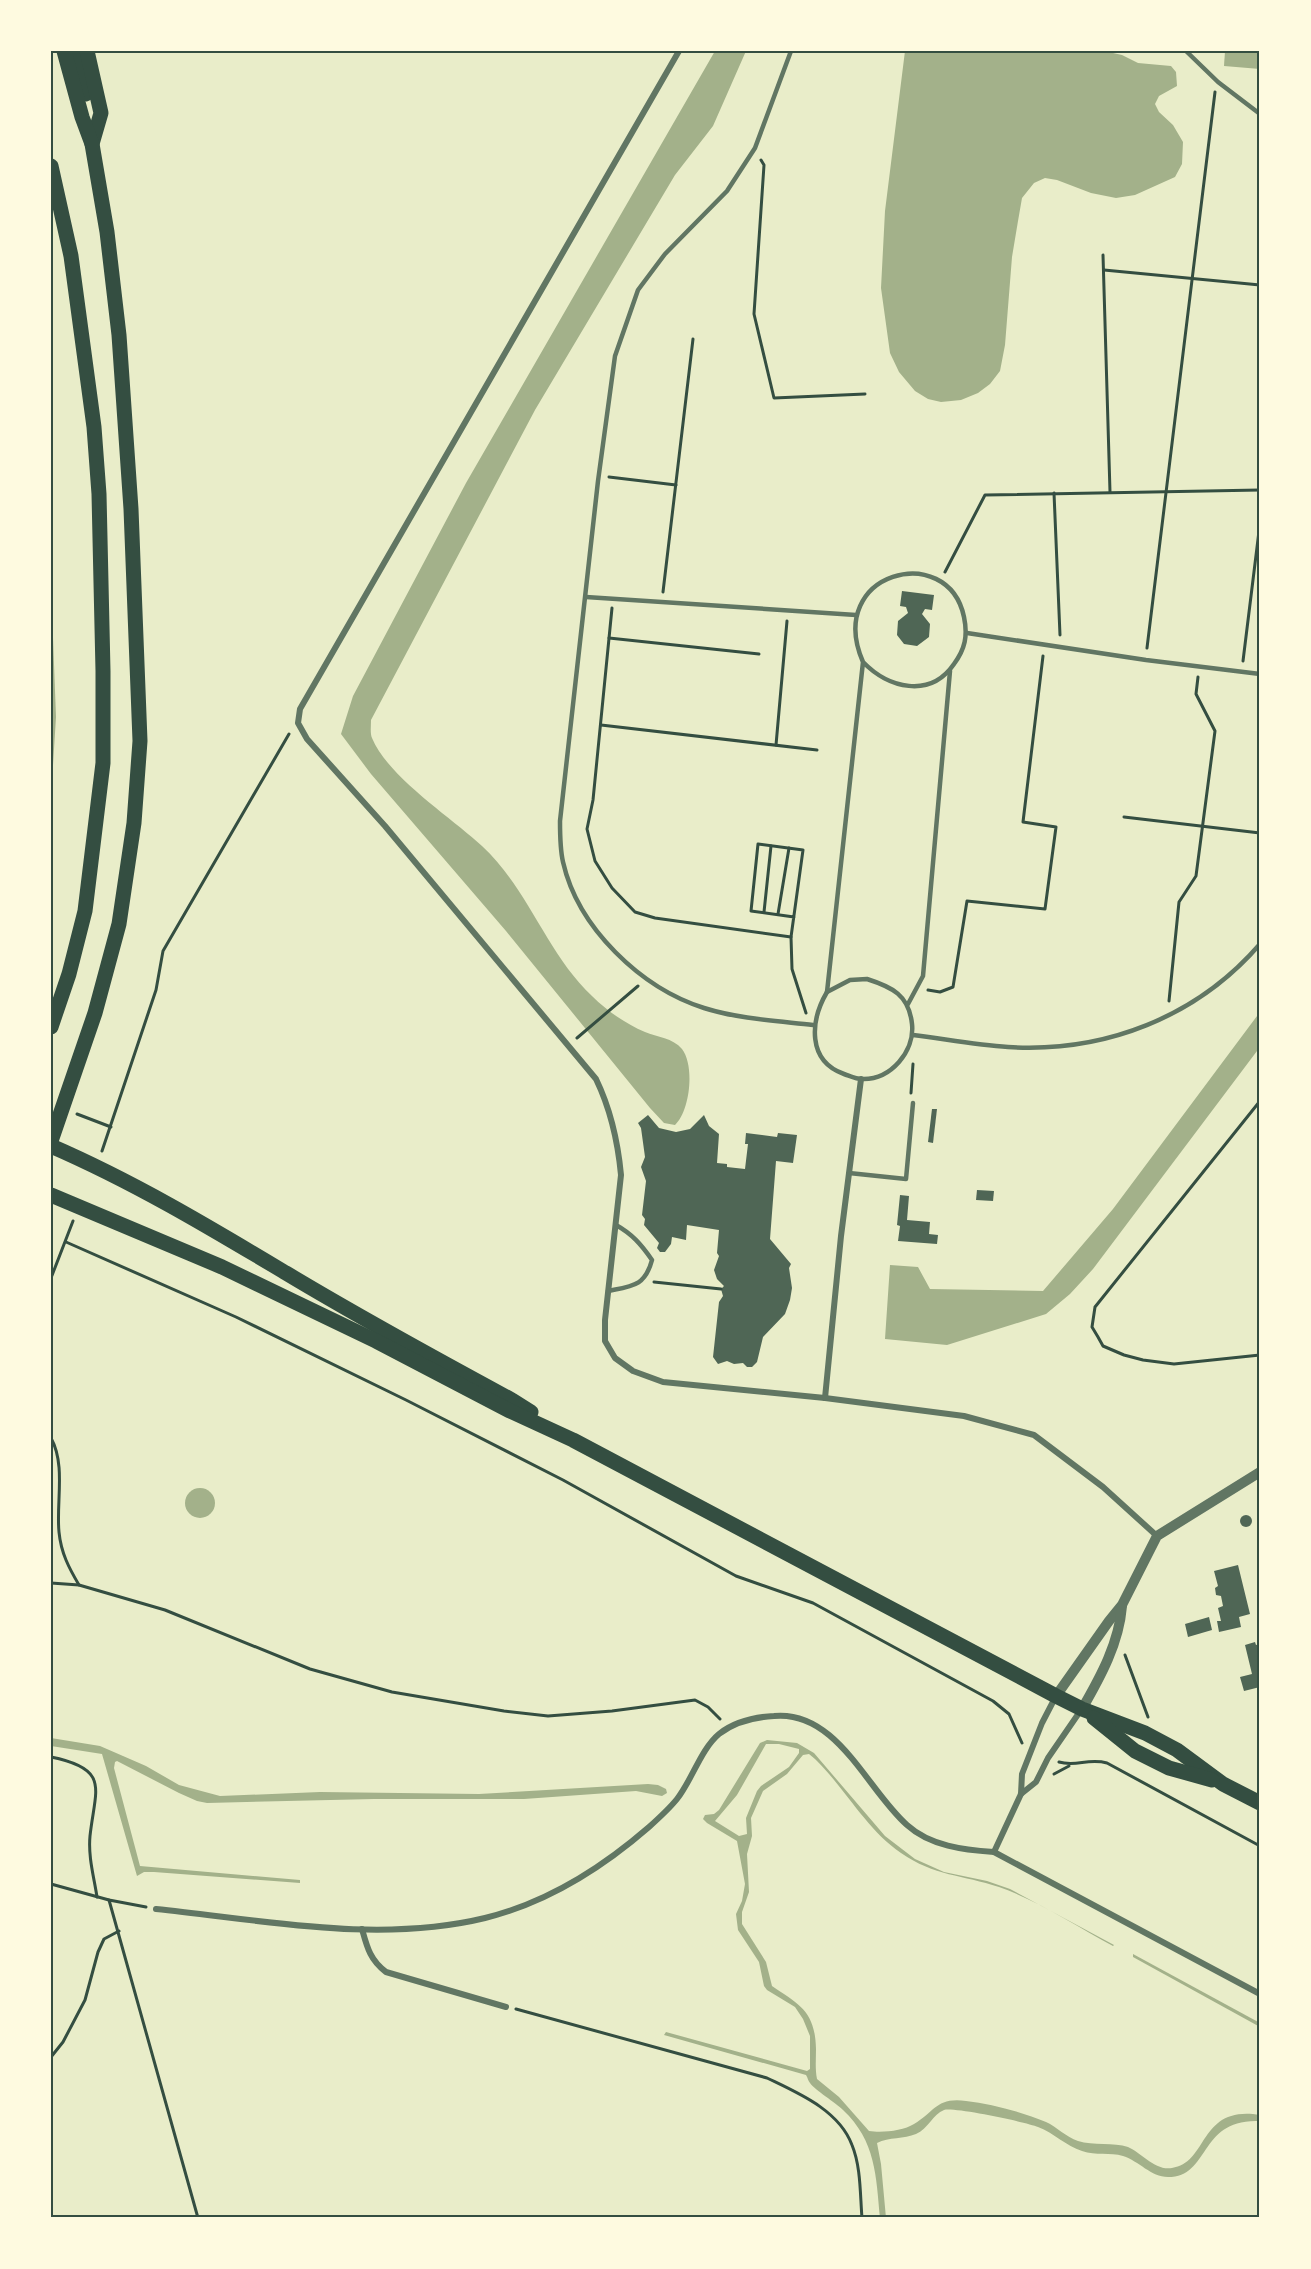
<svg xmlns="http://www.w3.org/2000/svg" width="1311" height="2269" viewBox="0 0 1311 2269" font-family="'DM Sans',sans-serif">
<rect width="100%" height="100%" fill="#e9edc9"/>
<g fill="#a3b18a" fill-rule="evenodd">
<path d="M715 51H746L713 126 675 175 535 410 371 720C371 726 370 733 372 738 388 777 452 818 482 846 529 890 547 954 592 996 607 1011 626 1024 645 1032 657 1037 673 1038 682 1049 695 1066 690 1111 675 1125L664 1123 650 1108 506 931 371 774 341 734 353 696 466 483Z"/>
<path d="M905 51H1104L1122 55 1138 63 1171 66 1176 72 1177 86 1159 96 1155 104 1159 112 1173 125 1183 142 1182 164 1175 177 1135 195 1116 198 1091 193 1057 180 1045 178 1034 183 1022 198 1018 221 1012 257 1005 345 1000 371 990 384 978 393 961 400 941 402 928 399 915 391 899 372 890 353 881 288 885 211Z"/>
<path d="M1225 51H1260V69L1224 66Z"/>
<path d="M51 585 56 717 51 797Z"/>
<path d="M1260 1012V1047L1093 1269 1070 1294 1046 1314 947 1345 885 1339 890 1265 918 1267 930 1289 1043 1291 1113 1209Z"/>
<circle cx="200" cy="1503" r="15"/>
<path d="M51 1738 100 1746 146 1766 179 1785 220 1796 320 1792 479 1794 648 1784 658 1785 666 1789 667 1793 662 1796 636 1791 524 1799H374L207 1803 197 1801 179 1793 117 1761 115 1762 114 1768 140 1866 300 1880V1883L154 1872H144L137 1876 102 1754 51 1746Z"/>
<path d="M767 1740 797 1743 814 1753 885 1836 915 1859 944 1872 987 1881 1010 1889 1114 1945 1113 1946C1076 1926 1039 1901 999 1887 963 1875 934 1876 901 1853 866 1829 845 1788 815 1759L809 1754 803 1755 787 1774 763 1791 751 1818 752 1836 747 1854 749 1892 742 1912V1924L766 1962 772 1986C800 2005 815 2011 816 2049 816 2059 815 2069 817 2079L839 2097 869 2131C882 2133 903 2131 914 2124 935 2112 936 2097 966 2101 992 2104 1022 2112 1046 2122 1057 2127 1066 2137 1078 2141 1093 2146 1114 2142 1128 2147 1142 2153 1155 2171 1172 2168 1209 2163 1198 2105 1260 2115V2121C1198 2118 1211 2177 1168 2177 1151 2177 1139 2161 1123 2156 1110 2152 1096 2156 1082 2151 1066 2146 1054 2133 1038 2127 1026 2122 954 2107 944 2110 933 2114 928 2129 916 2134 904 2139 889 2137 877 2143L881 2164 886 2218H880C876 2176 876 2141 843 2110 836 2103 815 2090 810 2083 808 2081 808 2078 806 2075L664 2035 666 2032 807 2071 810 2069V2036L803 2019 795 2007 767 1990 764 1986 759 1962 738 1930 736 1914 742 1901 745 1884 737 1841 707 1823 703 1819 705 1815 714 1814 719 1810 760 1743ZM766 1744H779L799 1749V1753L789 1767 761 1786 757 1791 746 1818 747 1834 739 1836 715 1821 737 1795Z"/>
<path d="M1133 1954 1260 2023V2027L1133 1957Z"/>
</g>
<g fill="#4f6655">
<path d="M902 591 934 595 932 610 925 609 922 614 930 624 929 637 917 646 904 644 897 635 898 621 908 613 906 607 900 606Z"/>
<path d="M932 1109H937L933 1143 928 1142Z"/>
<path d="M648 1115 659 1128 676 1132 690 1129 704 1115 709 1126 719 1134 717 1163 727 1164V1167L745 1169 748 1144H745L746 1133 777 1137 778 1133 797 1135 793 1163 776 1161 770 1239 791 1264 789 1268 792 1288 790 1300 785 1314 763 1337 757 1362 752 1367H747L743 1363 734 1364 727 1361 718 1364 713 1357 719 1302 723 1296 721 1289 724 1286 717 1279 714 1270 719 1256 717 1253 719 1230 687 1225 686 1240 672 1237 671 1244 665 1252H660L657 1248 659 1243 644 1225 645 1219 642 1215 646 1181 641 1167 645 1157 641 1128 638 1123Z"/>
<path d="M977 1190 994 1191 993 1201 976 1200Z"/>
<path d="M900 1195 909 1196 907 1220 930 1222 929 1234 938 1235 937 1244 898 1241 900 1226 897 1225Z"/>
<circle cx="1246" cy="1521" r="6"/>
<path d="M1238 1565 1250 1614 1239 1617 1241 1627 1219 1632 1217 1621H1221L1218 1608 1223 1606 1221 1596 1216 1595 1215 1588 1218 1586 1214 1571Z"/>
<path d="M1209 1617 1212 1630 1188 1637 1185 1624Z"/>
<path d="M1255 1642 1256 1645 1260 1644V1687L1244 1691 1240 1677 1252 1674 1245 1645Z"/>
</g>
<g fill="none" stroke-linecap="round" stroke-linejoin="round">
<g stroke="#344e41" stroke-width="3">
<path d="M761 160 764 165 754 314 774 398 865 394"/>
<path d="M1103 255 1110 492"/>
<path d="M1104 270 1260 285"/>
<path d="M609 477 676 485"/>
<path d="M1054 493 1060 635"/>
<path d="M945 572 985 495 1260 490"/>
<path d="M663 592 693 339"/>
<path d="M612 608 593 800 587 829 595 861 612 888 635 912 655 918 791 937"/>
<path d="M609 638 759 654"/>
<path d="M1147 648 1215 92"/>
<path d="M1243 661 1260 523"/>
<path d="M601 725 817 750"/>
<path d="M776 745 787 621"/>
<path d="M1124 817 1260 833"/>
<path d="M764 912 771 846"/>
<path d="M778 914 789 848"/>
<path d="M794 917 751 911 758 844 803 850 791 937 792 969 806 1013"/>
<path d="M928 990 940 992 953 987 967 901 1045 909 1056 827 1023 822 1043 656"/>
<path d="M1169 1001 1179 902 1196 876 1215 731 1196 694 1198 677"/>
<path d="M577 1038 638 986"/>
<path d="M911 1093 913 1064"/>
<path d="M1260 1101 1095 1307 1092 1327 1098 1337 1103 1346 1124 1355 1143 1360 1174 1364 1260 1355"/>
<path d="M77 1114 111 1127"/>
<path d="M102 1151 156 990 163 951 289 734"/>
<path d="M66 1242 236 1317 406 1400 563 1480 736 1576 813 1603 993 1701 1009 1714 1022 1743"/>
<path d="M51 1278 73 1221"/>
<path d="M654 1282 721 1289"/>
<path d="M51 1438C66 1465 56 1503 59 1532 61 1553 69 1568 79 1585"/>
<path d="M51 1583 79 1585 165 1610 310 1669 392 1692 504 1711 548 1716 612 1711 695 1700 708 1707 720 1719"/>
<path d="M1125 1655 1148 1717"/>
<path d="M51 1757C111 1769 95 1789 90 1836 88 1857 94 1877 97 1897"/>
<path d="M1059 1762C1076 1767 1088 1758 1107 1763L1260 1846"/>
<path d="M1054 1774 1069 1766"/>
<path d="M51 1884 109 1900 146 1907"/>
<path d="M109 1900 198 2218"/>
<path d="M516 2009 767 2078C798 2093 839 2110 852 2145 861 2167 860 2194 862 2218"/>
<path d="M51 2057 63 2042 85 2000 98 1952 104 1939 119 1931"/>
</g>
<g stroke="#617663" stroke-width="4.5">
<path d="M791 51 755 148 727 191 665 254 638 290 615 356 598 481 560 821C560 834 560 849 563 862 578 928 641 988 704 1008 739 1019 778 1021 813 1025"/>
<path d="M1186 51 1218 82 1260 114"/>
<path d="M586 597 856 615"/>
<path d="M967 633 1146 660 1260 674"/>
<path d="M867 979C892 987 909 995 912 1024 915 1051 891 1080 862 1079 856 1079 850 1076 844 1074 807 1061 810 1021 827 992L850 980Z"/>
<path d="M827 992 863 662C824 572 948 540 964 617 968 636 965 649 954 664 930 699 888 688 863 662"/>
<path d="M908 1004 923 976 950 671"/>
<path d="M913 1035C945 1039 976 1045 1008 1047 1105 1053 1197 1017 1260 944"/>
<path d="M849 1173 906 1179 913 1103"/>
<path d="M608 1291C633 1286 645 1286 652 1260 641 1244 632 1234 616 1225"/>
</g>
<g stroke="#617663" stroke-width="6">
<path d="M679 51 300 709 298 723 307 739 385 826 596 1079C610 1108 618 1143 621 1175L605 1320V1341L615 1358 633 1371 663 1382 825 1398 964 1416 1034 1435 1103 1487 1157 1536"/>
<path d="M825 1398 841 1236 861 1079"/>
<path d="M1021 1794 1036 1782 1048 1758 1081 1710"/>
<path d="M994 1852 1021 1794 1022 1774 1042 1723 1056 1696"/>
<path d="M156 1909C263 1920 378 1944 485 1918 546 1903 603 1867 649 1827 659 1818 669 1809 677 1799 692 1780 701 1749 719 1734 734 1722 756 1717 774 1716 837 1710 867 1790 907 1825 930 1846 964 1850 994 1852L1260 1994"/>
<path d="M362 1929C367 1947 370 1960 386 1972L506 2007"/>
</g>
<g stroke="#617663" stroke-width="10">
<path d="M1056 1696 1109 1621 1122 1605 1157 1536 1260 1472"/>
<path d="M1082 1709C1101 1676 1119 1643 1122 1606"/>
</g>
<g stroke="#344e41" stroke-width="15">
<path d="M76 51 86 94"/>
<path d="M87 51 101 113 92 144"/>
<path d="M51 166 71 256 94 427 99 494 103 671V763L85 911 69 974 51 1027"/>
<path d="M51 1141 95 1013 119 924 134 823 140 741 131 509 119 335 107 232 92 144 82 117 64 51"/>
<path d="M51 1146C134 1182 209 1227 286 1273 361 1318 436 1359 512 1400L531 1412"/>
<path d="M51 1195 222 1267 376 1341 510 1411 573 1440 1056 1696 1082 1709 1145 1733 1177 1750 1223 1784 1260 1803"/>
<path d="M1094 1718 1135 1751 1169 1768 1212 1780"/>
</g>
</g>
<rect width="1311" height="2269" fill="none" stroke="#fefae0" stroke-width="105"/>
<rect x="52" y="52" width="1206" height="2164" fill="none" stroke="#344e41" stroke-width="2"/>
</svg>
